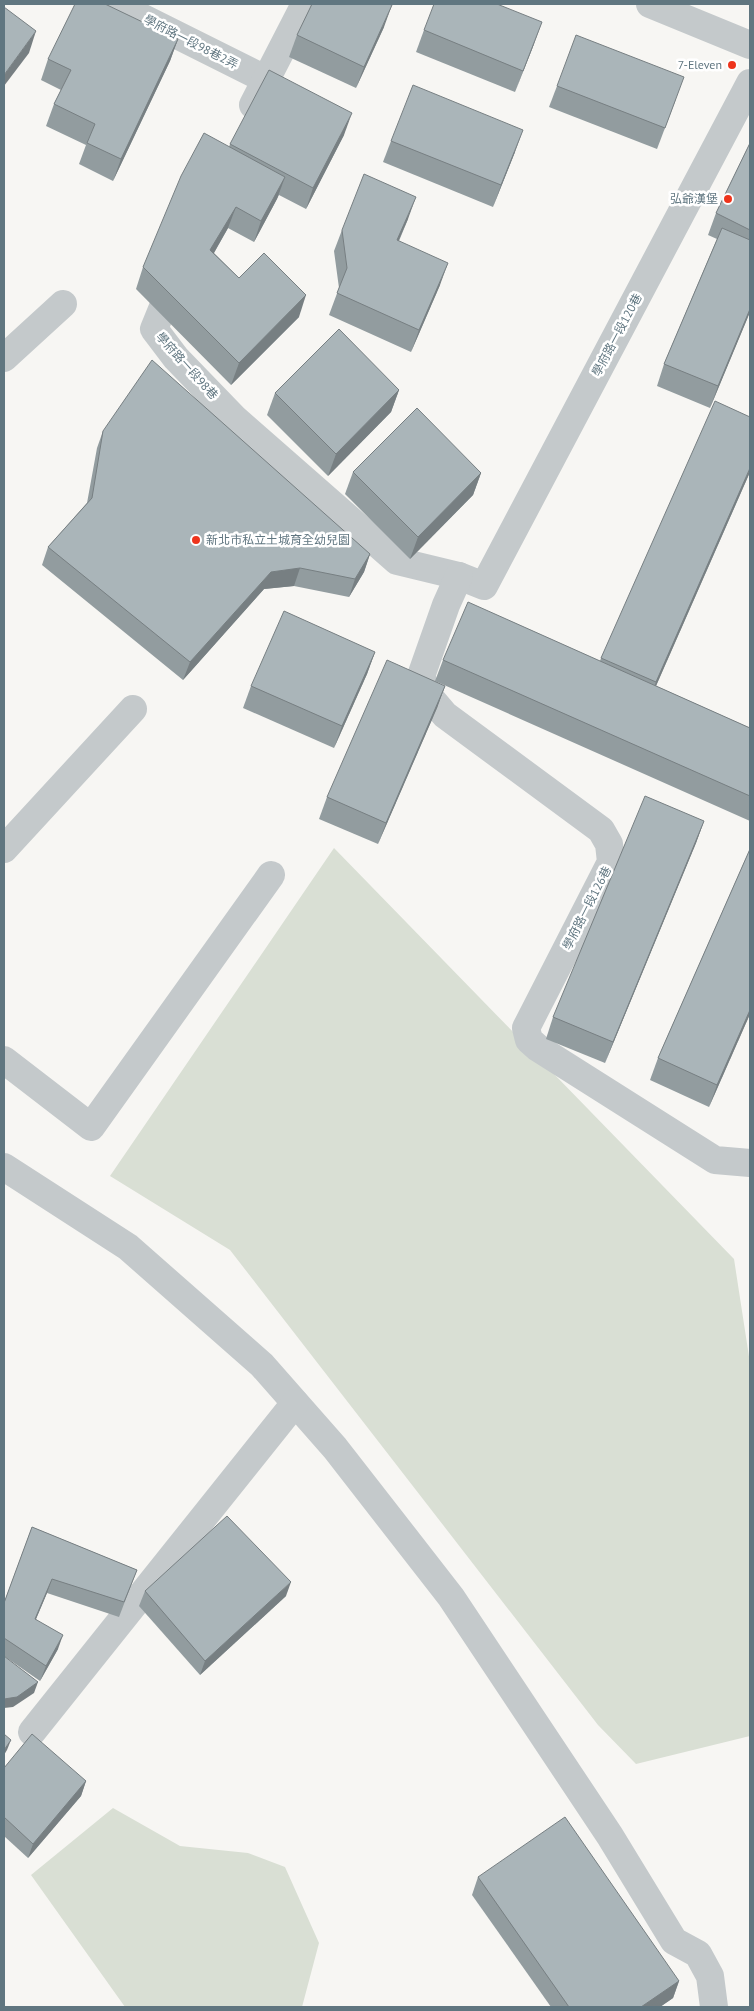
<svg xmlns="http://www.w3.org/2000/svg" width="754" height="2011" viewBox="0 0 754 2011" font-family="'PT Sans','Noto Sans TC',sans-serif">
<rect width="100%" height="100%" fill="#f7f6f3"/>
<g fill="#d9dfd4">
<path d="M334 848 734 1259 750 1363V1736L636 1764 598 1725 230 1250 110 1176Z"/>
<path d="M113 1808 180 1846 248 1853 285 1867 319 1943 302 2007H125L31 1875Z"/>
</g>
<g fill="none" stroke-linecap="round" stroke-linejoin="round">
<g stroke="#c4c9cb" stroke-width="28">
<path d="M115 4 267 80"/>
<path d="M650 4 750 45"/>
<path d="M253 105 305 4"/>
<path d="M174 280 154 329 176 358 234 418 397 561 459 576 484 586 750 83"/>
<path d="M4 358 63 304"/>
<path d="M459 576 446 605 421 676 428 695 445 715 601 830 609 844 611 862 526 1028 529 1040 538 1048 715 1160 750 1163"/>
<path d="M4 849 133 709"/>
<path d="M4 1060 91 1127 271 875"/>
<path d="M4 1167 128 1247 262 1365 335 1448 451 1597 610 1836 674 1941 698 1954 710 1976 714 2007"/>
<path d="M32 1732 295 1403"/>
</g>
</g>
<g fill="#929c9f">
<path d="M384 27 356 88 289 57 297 35Z"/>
<path d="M424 30 534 44 515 92 416 52Z"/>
<path d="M178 39 170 61 113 181 79 164 86 145 46 126 54 104 61 90 41 80 48 59Z"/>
<path d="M557 86 676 99 657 149 549 107Z"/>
<path d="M344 135 306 209 279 195 254 242 228 228 214 253 239 278 299 317 231 385 136 289 143 267 229 147 230 144Z"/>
<path d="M391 141 515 152 493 207 383 162Z"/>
<path d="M750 143V312L710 408 657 386 664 364 717 239 708 235 716 213Z"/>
<path d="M408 219 399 241 440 285 411 352 329 315 339 288 334 251 342 230Z"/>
<path d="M399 390 391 412 328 476 267 415 275 393Z"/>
<path d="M103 431 370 554 364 572 349 597 294 586 264 589 183 680 42 565 48 547 87 503 97 448Z"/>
<path d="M353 472 481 473 473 495 410 559 345 494Z"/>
<path d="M750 472 656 686 750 728V821L435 681 443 660 600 661 601 658Z"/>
<path d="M375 652 367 674 334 748 243 708 251 686Z"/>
<path d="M445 686 437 708 378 844 319 819 327 797Z"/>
<path d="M704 821 696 843 605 1063 546 1039 553 1017Z"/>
<path d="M750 849V1014L709 1107 650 1080 658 1058Z"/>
<path d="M32 1527 137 1570 119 1617 47 1593 36 1619 58 1649 40 1681 4 1656V1603Z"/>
<path d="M145 1591 286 1596 200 1675 139 1606Z"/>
<path d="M4 1768 86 1781 81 1796 28 1858 4 1836Z"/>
<path d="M478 1877 679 1981 673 1998 660 2007H551L472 1895Z"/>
</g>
<g fill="#777f82">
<path d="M392 5 384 27 356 88 364 67Z"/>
<path d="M542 22 534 44 515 92 523 71Z"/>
<path d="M36 31 29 53 4 86V75Z"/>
<path d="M178 39 170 61 113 181 121 159Z"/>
<path d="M352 113 344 135 306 209 313 188Z"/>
<path d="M523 130 515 152 493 207 501 185Z"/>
<path d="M285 177 277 199 254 242 261 221Z"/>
<path d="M416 197 408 219 389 262 397 240Z"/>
<path d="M236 207 228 228 203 272 210 250Z"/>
<path d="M448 263 440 285 411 352 419 330Z"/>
<path d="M306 295 299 317 231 385 239 363Z"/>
<path d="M750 309V312L710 408 718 386Z"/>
<path d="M399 390 391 412 328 476 336 454Z"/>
<path d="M750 468V472L648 704 656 682Z"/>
<path d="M481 473 473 495 410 559 418 537Z"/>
<path d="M370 554 364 572 349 597 355 579Z"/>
<path d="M300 568 294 586 264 589 183 680 190 662 271 572Z"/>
<path d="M375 652 367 674 334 748 342 726Z"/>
<path d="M445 686 437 708 378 844 386 823Z"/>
<path d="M704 821 696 843 605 1063 613 1042Z"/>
<path d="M750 1010V1014L709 1107 717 1085Z"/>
<path d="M52 1579 47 1593 30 1633 35 1619Z"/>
<path d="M291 1582 286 1596 200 1675 205 1661Z"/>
<path d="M63 1635 58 1649 40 1681 46 1666Z"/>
<path d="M38 1682 34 1693 13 1707 4 1708V1699Z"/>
<path d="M11 1740 7 1750 4 1755V1750Z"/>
<path d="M86 1781 81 1796 28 1858 33 1844Z"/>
<path d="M679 1981 673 1998 660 2007H641Z"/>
</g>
<g fill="#aab5b9" stroke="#777f82">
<path d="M75 4H105L178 39 121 159 87 143 95 124 54 104 71 70 48 59Z"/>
<path d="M312 4H388L392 5 364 67 297 35Z"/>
<path d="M434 4H497L542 22 523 71 424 30Z"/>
<path d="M4 7 36 31 4 75Z"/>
<path d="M576 35 684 77 665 128 557 86Z"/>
<path d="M269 70 352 113 313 188 230 144Z"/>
<path d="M413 85 523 130 501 185 391 141Z"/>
<path d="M204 133 285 177 261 221 236 207 210 250 239 278 264 253 306 295 239 363 143 267 181 176Z"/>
<path d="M750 143V230L716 213Z"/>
<path d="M364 174 416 197 397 240 448 263 419 330 337 293 347 268 342 230Z"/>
<path d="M722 228 750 240V309L718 386 664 364Z"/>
<path d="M339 329 399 390 336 454 275 393Z"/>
<path d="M152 360 370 554 355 579 300 568 271 572 190 662 48 547 92 498 103 431Z"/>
<path d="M715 401 750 417V468L656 682 601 658Z"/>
<path d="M417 408 481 473 418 537 353 472Z"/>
<path d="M468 602 750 728V796L443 660Z"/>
<path d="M284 611 375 652 342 726 251 686Z"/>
<path d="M387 660 445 686 386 823 327 797Z"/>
<path d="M645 796 704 821 613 1042 553 1017Z"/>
<path d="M750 849V1010L717 1085 658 1058Z"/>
<path d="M227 1516 291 1582 205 1661 145 1591Z"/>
<path d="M32 1527 137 1570 124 1602 52 1579 35 1619 63 1635 46 1666 4 1638V1603Z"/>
<path d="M4 1656 38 1682 17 1697 4 1699Z"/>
<path d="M4 1734 11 1740 4 1750Z"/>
<path d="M32 1734 86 1781 33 1844 4 1817V1768Z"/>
<path d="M565 1817 679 1981 641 2007H569L478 1877Z"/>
</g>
<g fill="#ee341c" stroke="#fff" stroke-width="2">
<circle cx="732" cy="65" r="5"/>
<circle cx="728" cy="199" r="5"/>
<circle cx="196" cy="540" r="5"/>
</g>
<g text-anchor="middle" stroke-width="5" stroke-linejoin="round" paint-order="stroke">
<g font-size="12" fill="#607680" stroke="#fff">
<text transform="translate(191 42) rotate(27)" y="4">學府路一段98巷2弄</text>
<text transform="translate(617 335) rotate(-62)" y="4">學府路一段120巷</text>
<text transform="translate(187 366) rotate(48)" y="4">學府路一段98巷</text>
<text transform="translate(587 908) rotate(-63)" y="4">學府路一段126巷</text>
</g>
<g font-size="12" fill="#607680" stroke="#fff" text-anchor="end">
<text x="722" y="69">7-Eleven</text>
<text x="718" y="203">弘爺漢堡</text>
<text x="206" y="544" text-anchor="start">新北市私立土城育全幼兒園</text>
</g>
</g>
<rect width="754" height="2011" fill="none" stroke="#607680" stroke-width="10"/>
</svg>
